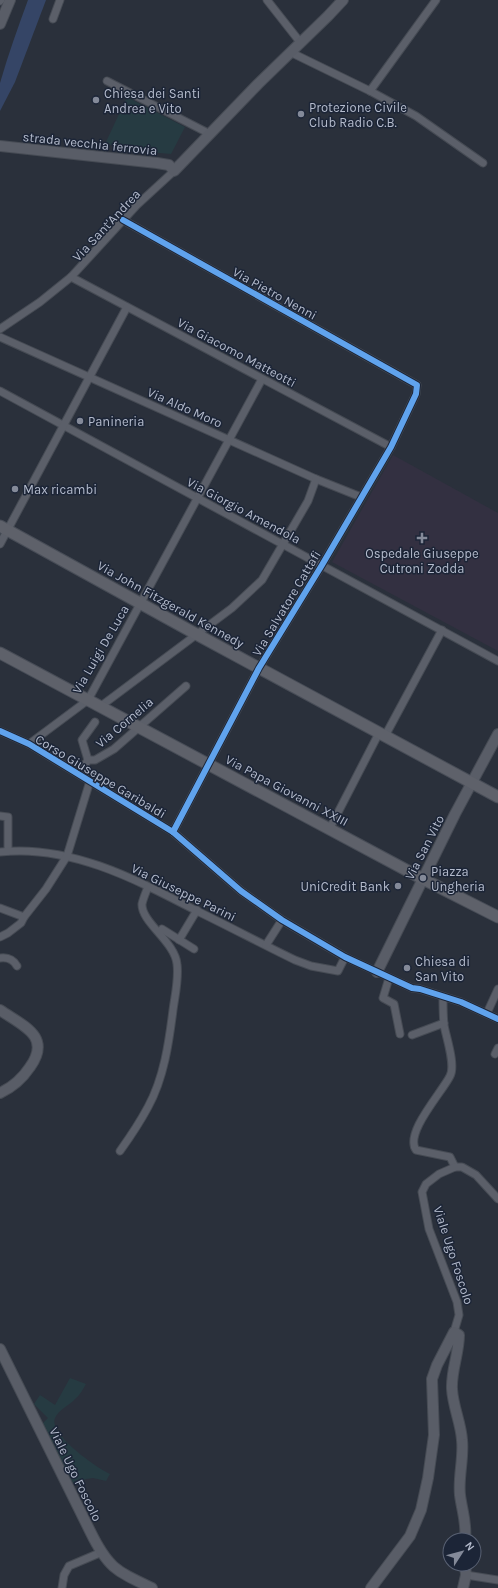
<svg xmlns="http://www.w3.org/2000/svg" width="498" height="1588" viewBox="0 0 498 1588" font-family="Karla,sans-serif">
<rect width="100%" height="100%" fill="#2a303b"/>
<path fill="#333041" d="M393 455 498 513V651L332 562Z"/>
<g fill="#263b42">
<path d="M127 97 185 127 171 154 117 149 106 142Z"/>
<path d="M70 1378 86 1384C83 1389 80 1395 75 1399 70 1405 58 1410 55 1418 48 1434 97 1468 110 1474L106 1481 93 1478 86 1479 71 1485 41 1425 48 1418 34 1404 40 1395 55 1405Z"/>
</g>
<path fill="#354566" d="M28 0H46L15 82 0 111C0 103 0 91 0 83 8 55 18 27 28 0Z"/>
<g fill="none" stroke-linecap="round" stroke-linejoin="round">
<defs>
<g id="street">
<path d="M267 0 300 42"/>
<path d="M0 1 1 0"/>
<path d="M53 19 60 0"/>
<path d="M290 52 370 91 416 116 483 163"/>
<path d="M107 81 210 134"/>
<path d="M370 91 436 0"/>
<path d="M123 220 417 385 416 394 391 447 322 565 259 668 173 832"/>
<path d="M71 277 391 447"/>
<path d="M0 329 40 302 71 277 137 205 174 171"/>
<path d="M0 337 316 479 361 497"/>
<path d="M0 391 498 661"/>
<path d="M0 544 127 307"/>
<path d="M101 706 232 608 262 580 308 501 316 479"/>
<path d="M0 731 29 744 173 832 241 891 282 920 345 957 412 988 420 989 461 1002 498 1019"/>
<path d="M385 736 442 630"/>
<path d="M29 744 88 700 262 379"/>
<path d="M88 760 82 740 95 722"/>
<path d="M79 774 88 760H95L114 749 186 686"/>
<path d="M0 816 8 817V851"/>
<path d="M330 828 379 733"/>
<path d="M0 852C70 844 137 880 197 911 230 927 262 944 295 960L311 966 338 971 345 957"/>
<path d="M0 908 24 917"/>
<path d="M162 929 194 949"/>
<path d="M0 937 8 933 21 923 24 917 46 889 67 856 90 781"/>
<path d="M179 940 197 910"/>
<path d="M266 945 282 920"/>
<path d="M0 958C7 957 13 959 17 966"/>
<path d="M389 978 383 998 394 1004 400 1034"/>
<path d="M443 997C443 1006 443 1015 444 1025 446 1037 456 1065 450 1076 443 1091 404 1133 416 1150L450 1157 455 1167"/>
<path d="M487 1013 498 989"/>
<path d="M412 1035 444 1023"/>
<path d="M495 1054 498 1048"/>
<path d="M120 1151C130 1137 140 1122 148 1107 164 1078 169 1042 173 1010 175 995 179 979 177 964 175 942 141 922 142 904 143 899 146 892 148 887"/>
<path d="M454 1332 459 1315 457 1302 429 1229 422 1192 426 1184 439 1174 455 1167H462L476 1175 498 1199"/>
<path d="M466 1575 498 1580"/>
<path d="M62 1588 64 1575 69 1566 102 1552"/>
</g>
<g id="secondary">
<path d="M0 24 10 0"/>
<path d="M0 146 157 163 169 165 174 171 258 84 328 16 343 0"/>
<path d="M377 972 455 814 498 734"/>
<path d="M0 1010C23 1026 52 1036 30 1067 22 1079 13 1087 0 1093"/>
<path d="M0 1349 90 1531C108 1568 116 1571 152 1588"/>
<path d="M371 1588 410 1536 421 1510 428 1478 434 1435 432 1379 437 1365 454 1332 459 1335C459 1353 451 1371 452 1389 453 1407 461 1423 462 1440 464 1458 458 1477 460 1495 462 1511 467 1523 465 1540"/>
<path d="M463 1588 466 1575 465 1564"/>
</g>
<g id="primary">
<path d="M0 526 196 634 498 797"/>
<path d="M0 653 423 879 498 917"/>
</g>
</defs>
<use href="#street" stroke="#464b54" stroke-width="9"/>
<use href="#secondary" stroke="#464b54" stroke-width="12"/>
<use href="#primary" stroke="#484d57" stroke-width="13"/>
<use href="#street" stroke="#5b5f69" stroke-width="7"/>
<use href="#secondary" stroke="#595d67" stroke-width="10"/>
<use href="#primary" stroke="#5e616a" stroke-width="11"/>
<defs>
<g id="cycleway">
<path d="M123 220 417 385 416 394 391 447 322 565 259 668 173 832"/>
<path d="M0 731 29 744 173 832 241 891 282 920 345 957 412 988 420 989 461 1002 498 1019"/>
</g>
</defs>
<use href="#cycleway" stroke="#1c2537" stroke-width="8"/>
<use href="#cycleway" stroke="#60a3ed" stroke-width="6"/>
</g>
<g fill="#848a99" stroke="#1c2537" stroke-width="1.5">
<circle cx="96" cy="100" r="4"/>
<circle cx="301" cy="114" r="4"/>
<circle cx="80" cy="421" r="4"/>
<circle cx="15" cy="489" r="4"/>
<path d="M420 532h4v4h4v4h-4v4h-4v-4h-4v-4h4z"/>
<circle cx="423" cy="878" r="4"/>
<circle cx="398" cy="886" r="4"/>
<circle cx="407" cy="968" r="4"/>
</g>
<g text-anchor="middle" stroke-width="3" stroke-linejoin="round" paint-order="stroke">
<g font-size="13" fill="#b4bbcc" stroke="#1c2537" text-anchor="start">
<text x="104" y="98">Chiesa dei Santi<tspan x="104" dy="15">Andrea e Vito</tspan></text>
<text x="309" y="112">Protezione Civile<tspan x="309" dy="15">Club Radio C.B.</tspan></text>
<text x="88" y="426">Panineria</text>
<text x="23" y="494">Max ricambi</text>
<text x="422" y="558" text-anchor="middle">Ospedale Giuseppe<tspan x="422" dy="15">Cutroni Zodda</tspan></text>
<text x="431" y="876">Piazza<tspan x="431" dy="15">Ungheria</tspan></text>
<text x="390" y="891" text-anchor="end">UniCredit Bank</text>
<text x="415" y="966">Chiesa di<tspan x="415" dy="15">San Vito</tspan></text>
</g>
<g font-size="13" fill="#b4bbcc" stroke="#1c2537">
<text transform="translate(90 143) rotate(6)" y="5">strada vecchia ferrovia</text>
<text transform="translate(106 225) rotate(-47)" y="5">Via Sant'Andrea</text>
<text transform="translate(275 293) rotate(29)" y="5">Via Pietro Nenni</text>
<text transform="translate(237 352) rotate(28)" y="5">Via Giacomo Matteotti</text>
<text transform="translate(185 407) rotate(24)" y="5">Via Aldo Moro</text>
<text transform="translate(244 510) rotate(28)" y="5">Via Giorgio Amendola</text>
<text transform="translate(286 603) rotate(-59)" y="5">Via Salvatore Cattafi</text>
<text transform="translate(171 604) rotate(29)" y="5">Via John Fitzgerald Kennedy</text>
<text transform="translate(100 649) rotate(-60)" y="5">Via Luigi De Luca</text>
<text transform="translate(124 722) rotate(-40)" y="5">Via Cornelia</text>
<text transform="translate(101 776) rotate(31)" y="5">Corso Giuseppe Garibaldi</text>
<text transform="translate(287 790) rotate(28)" y="5">Via Papa Giovanni XXIII</text>
<text transform="translate(424 847) rotate(-63)" y="5">Via San Vito</text>
<text transform="translate(184 892) rotate(26)" y="5">Via Giuseppe Parini</text>
<text transform="translate(454 1255) rotate(72)" y="5">Viale Ugo Foscolo</text>
<text transform="translate(76 1474) rotate(64)" y="5">Viale Ugo Foscolo</text>
</g>
</g>
<g transform="translate(462 1552) rotate(54)"><circle r="19" fill="#1c2537" stroke="#596173"/>
<path d="M0-3L7 15L0 10L-7 15Z" fill="#848a99"/>
<text y="-6" font-size="11" font-weight="bold" text-anchor="middle" fill="#b4bbcc">N</text>
</g>
</svg>
